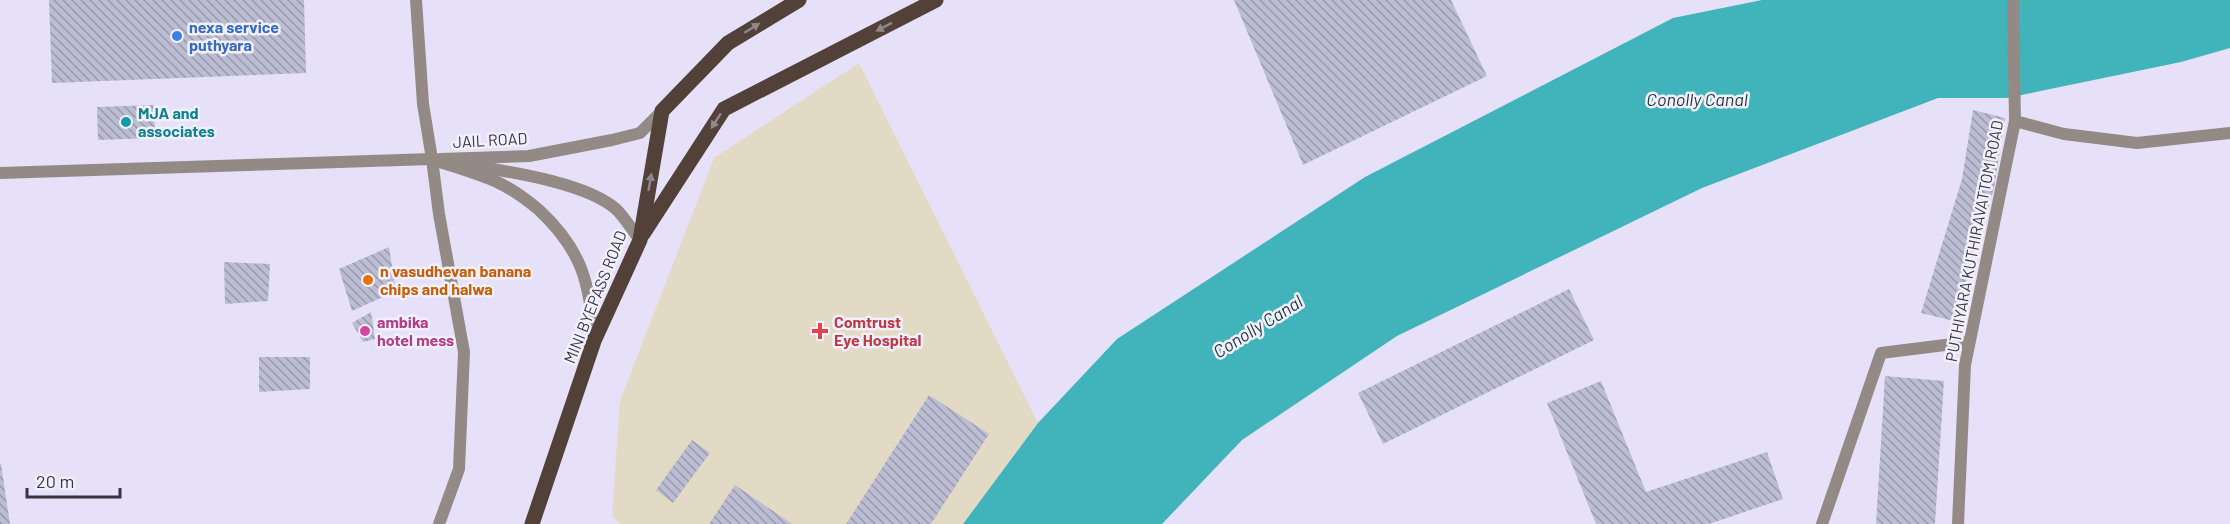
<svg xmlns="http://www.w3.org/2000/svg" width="2230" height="524" viewBox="0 0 2230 524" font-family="Barlow,sans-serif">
<defs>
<pattern id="building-back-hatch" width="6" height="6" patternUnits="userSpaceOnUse" patternTransform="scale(1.5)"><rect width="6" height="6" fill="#bcbdd3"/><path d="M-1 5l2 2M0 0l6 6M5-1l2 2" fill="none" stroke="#9a9aad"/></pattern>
</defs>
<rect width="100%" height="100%" fill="#e6e1f8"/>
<path fill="#e3dac5" d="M859 63 1038 423 963 524H620L612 516 620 401 714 158Z"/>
<path fill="#41b3bb" d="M1762 0H2230V48L2181 62 2007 98H1938L1702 188 1397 336 1242 440 1162 524H963L1038 423 1117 339 1365 177 1673 18Z"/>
<g fill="url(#building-back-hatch)">
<path d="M49 0H304L306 73 52 83Z"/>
<path d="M1234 0H1451L1487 76 1303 165Z"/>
<path d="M154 105 155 138 98 140 97 107Z"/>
<path d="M1973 110 2005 118 1994 188 1954 321 1921 313 1962 179Z"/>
<path d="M389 247 396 291 352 311 339 269Z"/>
<path d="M224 262 270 264 268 301 225 304Z"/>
<path d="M1569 289 1594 340 1383 444 1358 393Z"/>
<path d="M371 312 375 339 363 342 352 323Z"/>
<path d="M259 357H310V389L259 392Z"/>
<path d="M1885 376 1944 381 1935 524H1876Z"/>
<path d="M1601 381 1646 492 1767 452 1783 499 1709 524H1596L1547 403Z"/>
<path d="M929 395 989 434 931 524H846Z"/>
<path d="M692 440 710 453 673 503 656 490Z"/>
<path d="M0 464H1L10 524H0Z"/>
<path d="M735 485 792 524H709Z"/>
</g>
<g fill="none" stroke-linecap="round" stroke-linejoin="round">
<g stroke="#938a85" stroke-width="12">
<path d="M0 173 432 159"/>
<path d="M1822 524 1881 353 1969 342"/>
</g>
<g stroke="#938a85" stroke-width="12">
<path d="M2015 121 2064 134 2137 143 2230 133"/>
<path d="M432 159 439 214 464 352 459 469 439 524"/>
</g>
<g stroke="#938a85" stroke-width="12">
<path d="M416 0 423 104 432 159"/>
<path d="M432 159C454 167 476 173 497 182 512 189 526 199 539 210 582 250 590 283 594 340"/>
<path d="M440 159 529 156 612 140 640 133 662 111"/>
<path d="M463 164C504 171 587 182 617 210 625 218 632 230 640 240"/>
<path d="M1958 524 1965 365 2015 121 2013 0"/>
</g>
<g stroke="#514139" stroke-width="15">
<path d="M643 234 724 109 936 0"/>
<path d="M532 524 594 341 640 240 662 111 728 43 799 0"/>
</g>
</g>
<defs><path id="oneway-solid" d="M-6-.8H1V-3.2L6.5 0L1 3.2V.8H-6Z" transform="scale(1.5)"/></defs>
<g fill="#918788">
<use href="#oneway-solid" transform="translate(884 27) rotate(153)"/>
<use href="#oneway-solid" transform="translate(752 28) rotate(-32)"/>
<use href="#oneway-solid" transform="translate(716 121) rotate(123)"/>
<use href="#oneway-solid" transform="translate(650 182) rotate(-80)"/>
</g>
<circle fill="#3f7fe0" stroke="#f2f0fe" stroke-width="2" cx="177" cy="36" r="6"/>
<circle fill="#0f9aa8" stroke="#f2f0fe" stroke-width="2" cx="126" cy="122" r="6"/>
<circle fill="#e8710a" stroke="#f2f0fe" stroke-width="2" cx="368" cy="280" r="6"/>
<circle fill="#d1479c" stroke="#f2f0fe" stroke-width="2" cx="365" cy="331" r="6"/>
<path fill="#e0444e" stroke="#f2f0fe" stroke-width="2" d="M817 322h6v6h6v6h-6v6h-6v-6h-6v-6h6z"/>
<g text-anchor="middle" stroke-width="5" stroke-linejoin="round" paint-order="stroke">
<g font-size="16" font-weight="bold" fill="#366cbe" stroke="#f2f0fe" text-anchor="start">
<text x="189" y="33">nexa service<tspan x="189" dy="18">puthyara</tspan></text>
</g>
<g font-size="16" font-weight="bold" fill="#0d838f" stroke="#f2f0fe" text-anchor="start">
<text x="138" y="119">MJA and<tspan x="138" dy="18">associates</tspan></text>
</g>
<g font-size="16" fill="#37353e" stroke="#f2f0fe">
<text transform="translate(490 140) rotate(-3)" y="6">JAIL ROAD</text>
<text transform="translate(1974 241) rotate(-79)" y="6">PUTHIYARA KUTHIRAVATTOM ROAD</text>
<text transform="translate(595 297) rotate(-68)" y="6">MINI BYEPASS ROAD</text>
</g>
<g font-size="16" font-weight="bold" fill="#c56008" stroke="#f2f0fe" text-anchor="start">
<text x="380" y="277">n vasudhevan banana<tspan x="380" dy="18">chips and halwa</tspan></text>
</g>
<g font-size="16" font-weight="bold" fill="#b23c85" stroke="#f2f0fe" text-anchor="start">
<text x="377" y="328">ambika<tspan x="377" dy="18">hotel mess</tspan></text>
</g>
<g font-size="16" font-weight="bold" fill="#be3a42" stroke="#f2f0fe" text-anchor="start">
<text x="834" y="328">Comtrust<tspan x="834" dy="18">Eye Hospital</tspan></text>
</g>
<g font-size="18" font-style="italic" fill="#1e3739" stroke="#f2f0fe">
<text x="1697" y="106">Conolly Canal</text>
<text transform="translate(1258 327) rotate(-32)" y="6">Conolly Canal</text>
</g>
</g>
<path d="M27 488v9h93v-9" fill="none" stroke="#37353e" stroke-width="3"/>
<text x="36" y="488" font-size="18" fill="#37353e" stroke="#f2f0fe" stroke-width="4.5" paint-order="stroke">20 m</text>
</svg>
